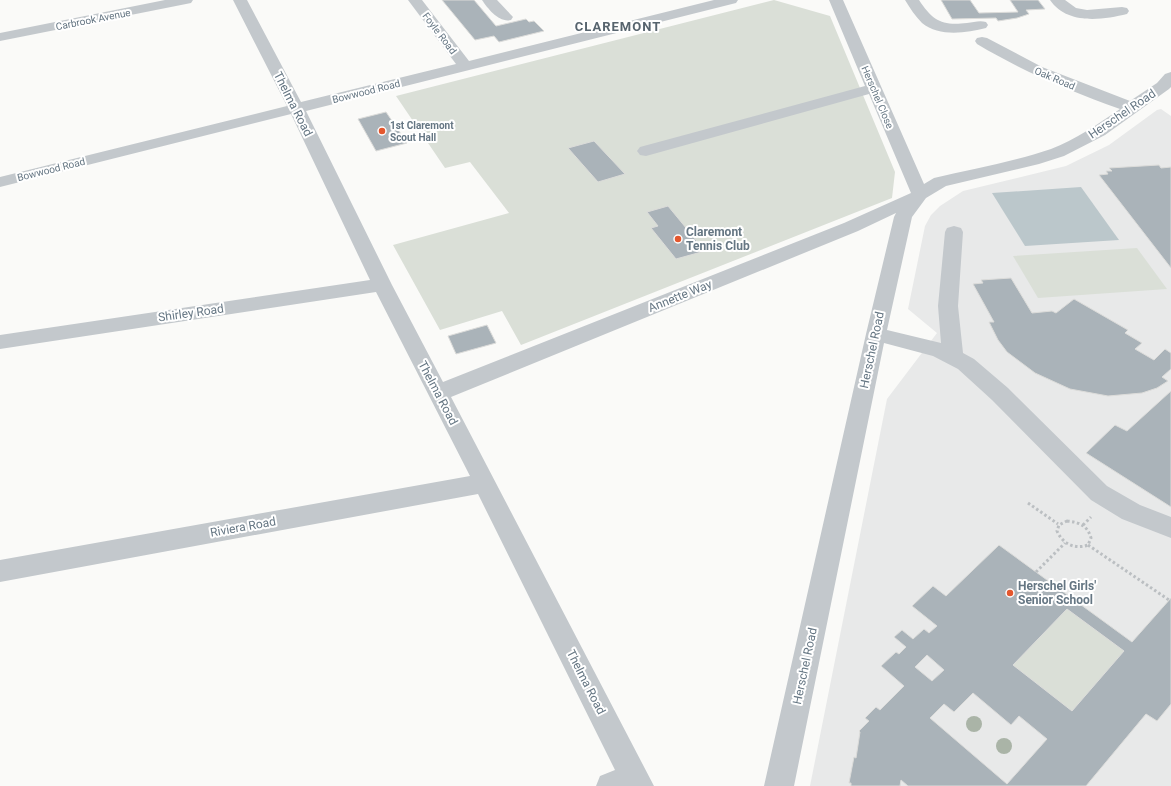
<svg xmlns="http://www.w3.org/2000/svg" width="1171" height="786" viewBox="0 0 1171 786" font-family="Roboto,sans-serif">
<rect width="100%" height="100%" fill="#fafaf8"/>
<path fill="#e8e9e9" d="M1161 109 1171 116V786H810L887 399 937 333 908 309 925 226 931 215 940 206 963 191 1066 166 1109 145 1157 110Z"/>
<g fill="#dadfd7">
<path d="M774 0 830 16 895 172 892 198 521 345 502 311 440 330 393 245 509 213 470 162 445 168 396 96Z"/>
<path d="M1137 248 1167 289 1038 298 1013 256Z"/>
<path d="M1067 609 1124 651 1072 711 1013 665Z"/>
</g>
<path fill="#bbc7cb" d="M1081 187 1119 240 1025 246 992 193Z"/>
<g fill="#aab3b9" stroke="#dcdcda" fill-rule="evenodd">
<path d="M442 0H474L496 26 526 19 529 22 534 21 544 31 499 42 494 36 475 40Z"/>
<path d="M941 0H970L979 13 1018 12 1010 0H1038L1045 9 1026 10 1029 14 1017 18 998 21 996 18 952 19Z"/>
<path d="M386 112 407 143 376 151 358 119Z"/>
<path d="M594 141 625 174 598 182 568 148Z"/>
<path d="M1159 165 1161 168 1171 167V268L1099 175 1108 174 1106 171H1112L1109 168Z"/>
<path d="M668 206 705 251 676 259 651 228 658 226 647 212Z"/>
<path d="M1011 278 1032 313 1052 311 1056 313 1074 299 1128 330 1125 333 1142 343 1135 349 1154 360 1165 349 1171 353V369L1162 377 1168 381 1157 388 1142 393 1108 396 1070 389 1035 373 1007 352 998 340 989 322H994L973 284 983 283 981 280Z"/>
<path d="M487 325 496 343 456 354 448 336Z"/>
<path d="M1171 391V507L1086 453 1115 425 1127 431Z"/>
<path d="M999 545 1132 642 1171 598V704L1157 721 1146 714 1086 786H908L901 780 900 786H851V783H849L854 757 856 758 860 732 859 731 869 721 865 718 876 707 880 710 904 686 881 666 896 652 899 654 906 647 894 637 902 630 913 639 924 629 929 633 937 626 912 606 933 586 946 596ZM1067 609 1124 651 1072 711 1013 665ZM927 655 944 670 932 681 915 667ZM973 693 1011 725 1019 716 1047 739 1007 784 930 718 944 704 954 712Z"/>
</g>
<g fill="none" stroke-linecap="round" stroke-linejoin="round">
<g stroke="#bbbfc2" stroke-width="3" stroke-dasharray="2.5 2.5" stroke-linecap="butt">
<path d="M1028 503 1058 524"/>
<path d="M1067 521C1079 522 1088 526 1091 538L1088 545C1074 550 1062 543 1057 531L1059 525Z"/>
<path d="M1083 525 1091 517"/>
<path d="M1088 545 1169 600"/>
<path d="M1036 572 1065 543"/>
</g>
<g fill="#c3c8cc" fill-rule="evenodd">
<path d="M165 0H193L191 3 186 4 0 41V33Z"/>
<path d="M233 0H247L301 102 456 64 408 0H422L469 61 714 0H738L736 3 306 111 392 285 443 382 844 223 911 193 869 94 646 156 640 155 637 151 640 147 865 86 829 0H843L924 184 934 178C972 169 1013 162 1051 149 1075 140 1098 124 1120 109 1070 91 1022 71 977 44L975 41 977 38 982 37 987 38 1042 67 1130 101 1157 83 1165 74 1171 72V87L1169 89 1105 135 1064 156 1039 164 946 186 926 198 912 217 887 330 941 343 938 306 945 232 947 228 954 226 961 228 963 232 958 306 963 353 974 359 1008 388 1107 486 1140 505 1171 517V538L1122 519 1091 500 992 400 958 369 933 356 884 343 794 786H764L866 334 894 217 896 213 858 231 451 397 654 786H596L600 776 615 770 478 494 0 582V560L470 476 376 292 0 349V335L370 280 291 114 0 187V177L287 106Z"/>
<path d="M482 0H497L513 17 511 20C499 23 488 9 482 0Z"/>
<path d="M905 0H919C933 21 942 26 967 23 974 22 980 20 986 22L988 25 986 28C966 33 939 37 922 23 915 16 910 8 905 0Z"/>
<path d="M1050 0H1065L1076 8 1087 10 1122 7 1127 8 1129 11 1127 14C1102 20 1067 25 1050 0Z"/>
</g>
</g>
<g fill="#aab4a7">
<circle cx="974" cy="724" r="8"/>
<circle cx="1004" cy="746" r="8"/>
</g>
<g fill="#e4572e" stroke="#fff" stroke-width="1.5">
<circle cx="382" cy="131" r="4"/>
<circle cx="678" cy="239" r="4"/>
<circle cx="1010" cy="593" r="4"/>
</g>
<g text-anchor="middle" stroke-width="4" stroke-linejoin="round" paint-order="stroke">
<g font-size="10" fill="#657683" stroke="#fff">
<text transform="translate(93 19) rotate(-11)" y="4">Carbrook Avenue</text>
<text transform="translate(440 33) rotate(53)" y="4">Foyle Road</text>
<text transform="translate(1055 78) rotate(23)" y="4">Oak Road</text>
<text transform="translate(366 91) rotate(-14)" y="4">Bowwood Road</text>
<text transform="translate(878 97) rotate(67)" y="4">Herschel Close</text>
<text transform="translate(51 169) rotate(-14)" y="4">Bowwood Road</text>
</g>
<g font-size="10" font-weight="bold" fill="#657683" stroke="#fff" text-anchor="start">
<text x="390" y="129">1st Claremont<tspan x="390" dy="12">Scout Hall</tspan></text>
</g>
<g font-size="12" fill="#657683" stroke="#fff">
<text transform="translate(293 104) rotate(63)" y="4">Thelma Road</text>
<text transform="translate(1122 114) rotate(-34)" y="4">Herschel Road</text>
<text transform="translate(680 296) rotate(-22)" y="4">Annette Way</text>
<text transform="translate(191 313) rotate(-8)" y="4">Shirley Road</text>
<text transform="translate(872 350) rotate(-78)" y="4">Herschel Road</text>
<text transform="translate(438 393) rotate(62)" y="4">Thelma Road</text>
<text transform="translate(243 527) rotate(-10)" y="4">Riviera Road</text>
<text transform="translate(805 666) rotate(-78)" y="4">Herschel Road</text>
<text transform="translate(586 682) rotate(63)" y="4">Thelma Road</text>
</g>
<g font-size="12" font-weight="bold" fill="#657683" stroke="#fff" text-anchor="start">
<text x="686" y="236">Claremont<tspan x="686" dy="14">Tennis Club</tspan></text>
<text x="1018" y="590">Herschel Girls'<tspan x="1018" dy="14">Senior School</tspan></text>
</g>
<g font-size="13" font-weight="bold" letter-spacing="1" fill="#57646e" stroke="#fff">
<text x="618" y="31">CLAREMONT</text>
</g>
</g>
</svg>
